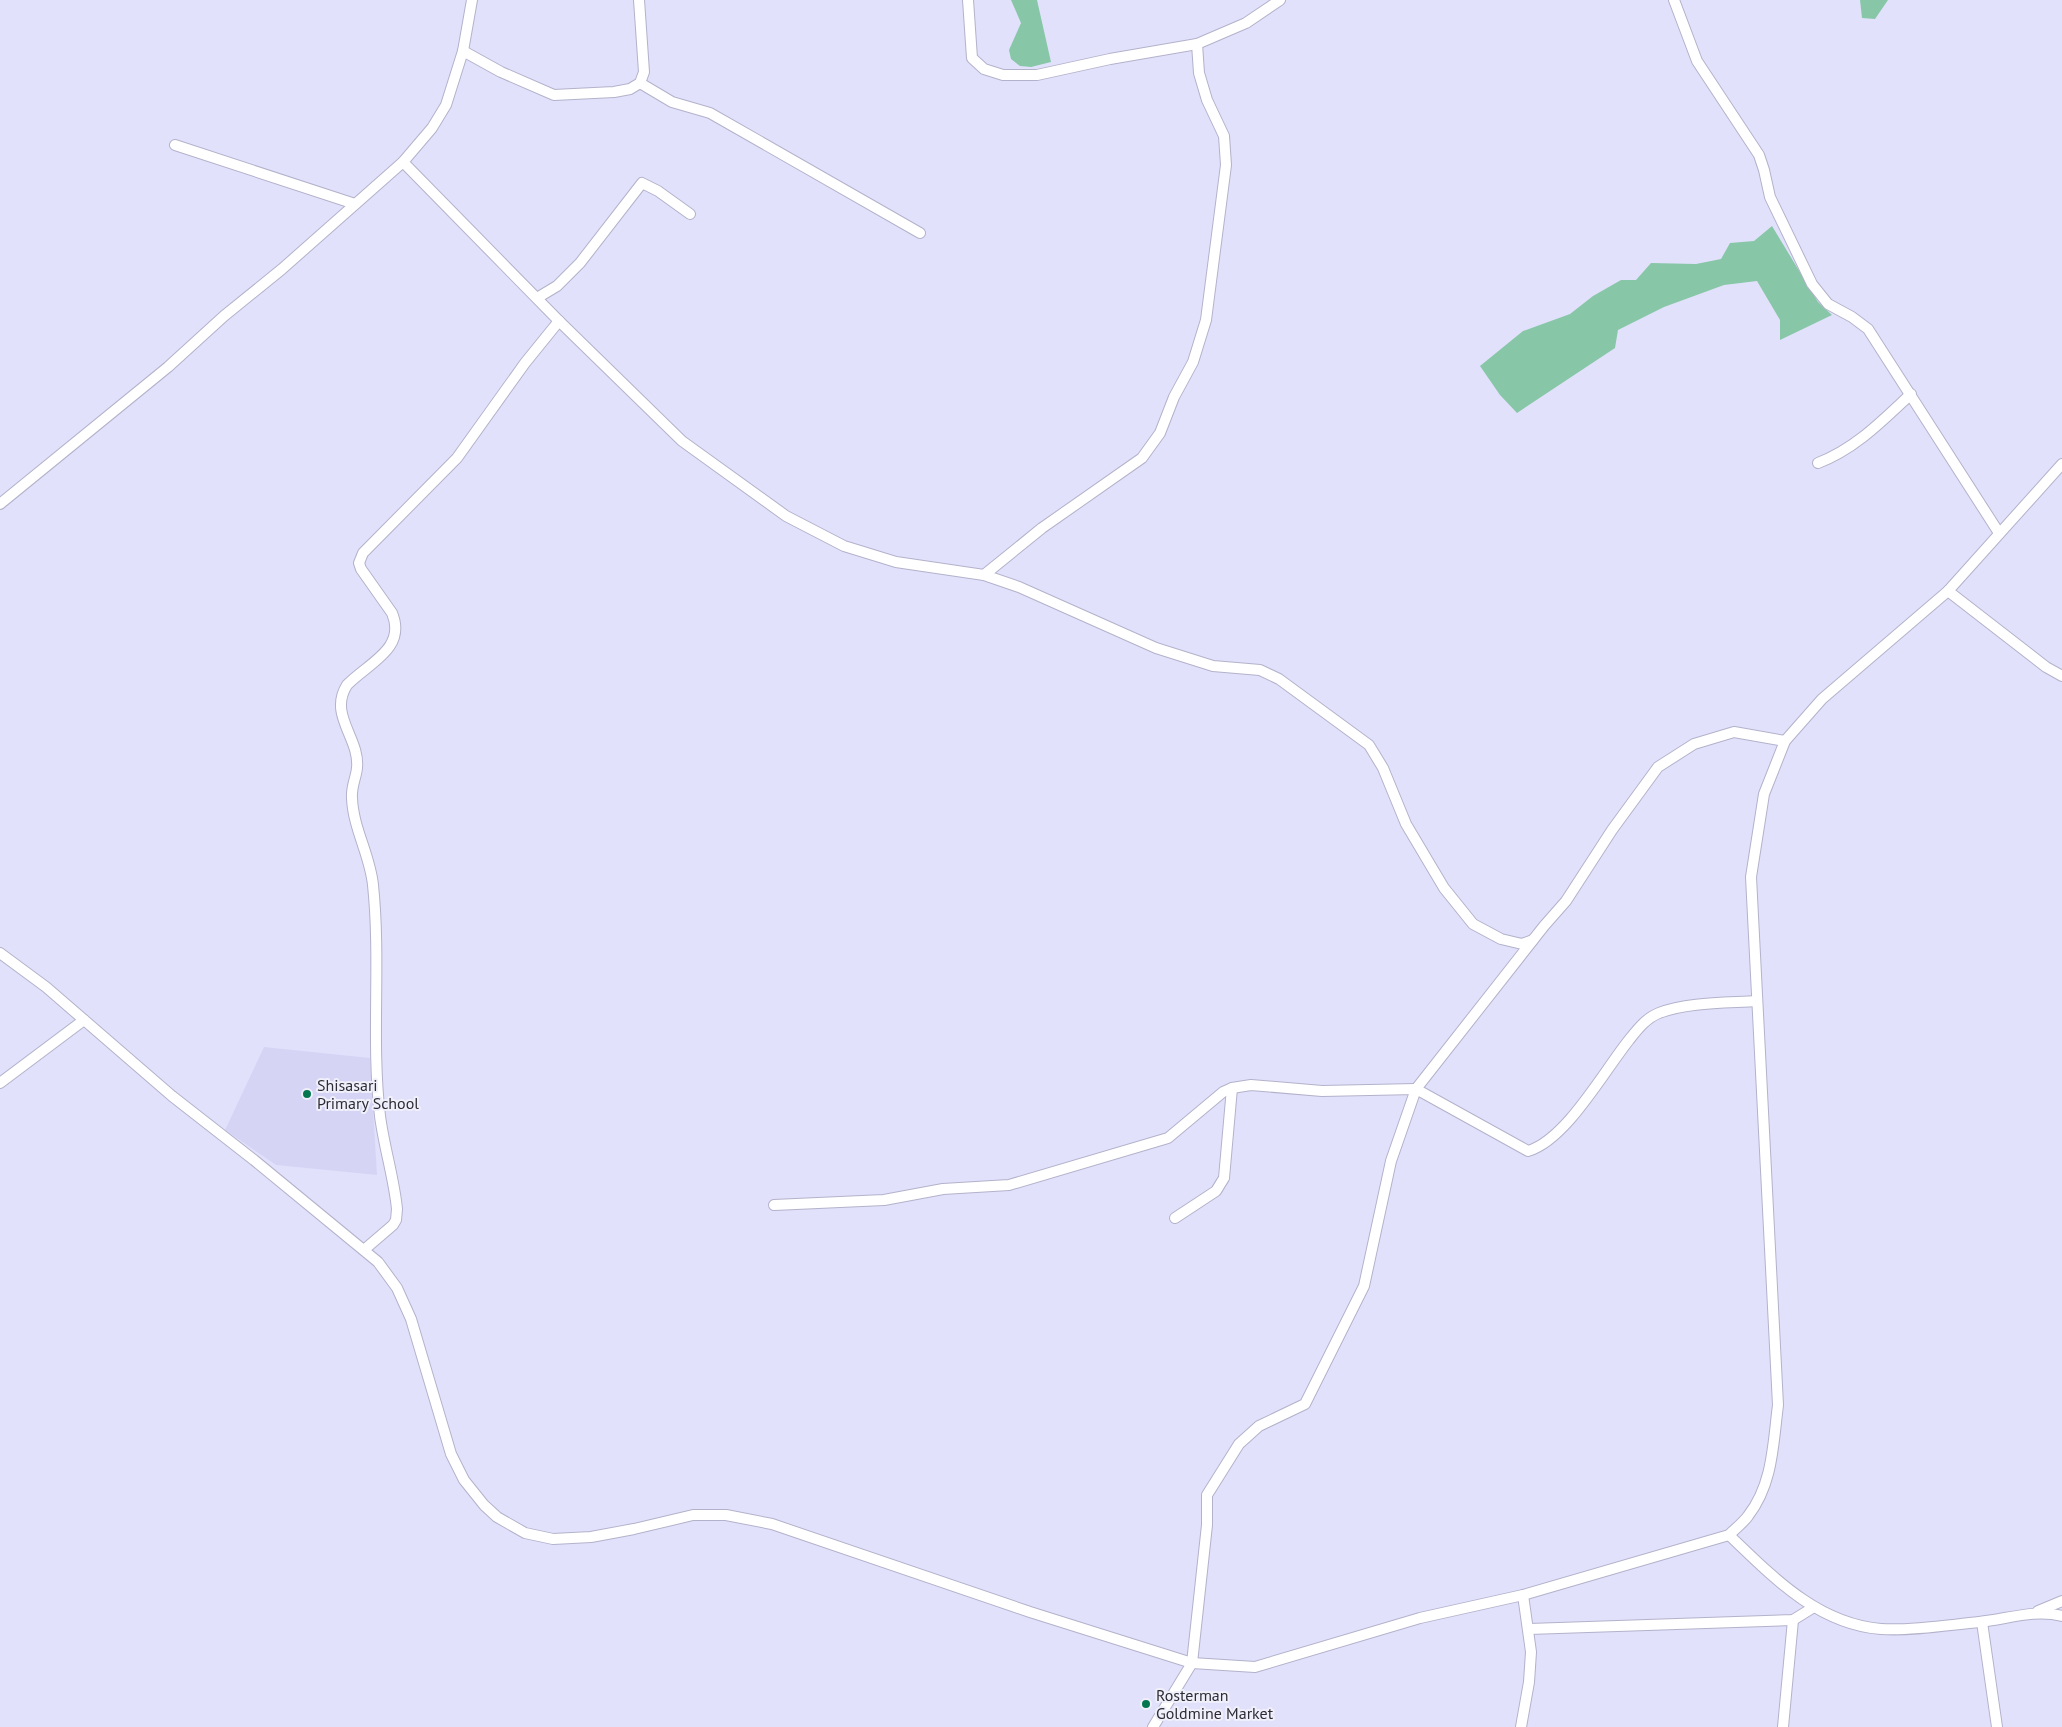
<svg xmlns="http://www.w3.org/2000/svg" width="2062" height="1727" viewBox="0 0 2062 1727" font-family="'PT Sans',sans-serif">
<rect width="100%" height="100%" fill="#e2e1fb"/>
<path fill="#d6d4f5" d="M264 1047 370 1058 377 1175 276 1165 225 1130Z"/>
<g fill="#87c7a7">
<path d="M1011 0H1037L1051 62 1031 67 1020 66 1011 59 1009 50 1021 23Z"/>
<path d="M1860 0H1888L1875 19 1862 18Z"/>
<path d="M1772 226 1818 302 1832 315 1780 340V320L1757 281 1724 285 1664 307 1618 330 1615 348 1517 413 1500 395 1480 366 1523 331 1570 314 1593 296 1621 280H1636L1651 263 1696 264 1721 259 1730 243 1754 241Z"/>
</g>
<g fill="none" stroke-linecap="round" stroke-linejoin="round">
<defs>
<g id="minor">
<path d="M968 0 972 58 984 69 1003 75H1037L1110 59 1197 44 1246 23 1280 0"/>
<path d="M1674 0 1697 61 1759 155 1764 170 1770 197 1812 284 1828 304 1852 317 1868 329 1999 533"/>
<path d="M463 51 501 72 554 95 614 92 630 89 640 83 644 72 639 0"/>
<path d="M640 83 672 102 710 113 920 233"/>
<path d="M175 145 355 204"/>
<path d="M403 162 559 321 682 441 786 516 844 546 896 562 984 575 1019 587 1156 648 1213 666 1260 670 1279 679 1369 745 1383 768 1406 824 1444 888 1473 924 1501 939 1522 944 1533 940"/>
<path d="M537 298 557 286 580 263 642 183 658 191 690 214"/>
<path d="M1818 463C1855 449 1882 421 1911 394"/>
<path d="M0 504 168 367 224 316 282 269 403 162 432 128 446 105 463 51 472 0"/>
<path d="M984 575 1042 528 1142 458 1160 433 1174 397 1193 362 1206 320 1226 165 1224 136 1207 100 1199 73 1197 44"/>
<path d="M1948 591 2046 667 2062 676"/>
<path d="M0 953 46 987 172 1096 254 1160 378 1262 397 1288 411 1319 451 1454 464 1480 484 1505 497 1517 525 1533 553 1539 591 1537 634 1529 693 1515H726L772 1524 1030 1612 1192 1663 1255 1667 1420 1618 1523 1595 1729 1535C1735 1529 1743 1523 1748 1516 1773 1484 1773 1444 1778 1405L1751 877 1764 794 1785 741 1822 699 1948 591 2062 464"/>
<path d="M0 1083 84 1020"/>
<path d="M774 1205 884 1200 943 1189 1009 1185 1168 1138 1223 1092 1232 1088 1251 1085 1322 1091 1416 1089 1528 1151C1566 1140 1604 1071 1629 1040 1637 1030 1646 1018 1659 1013 1687 1002 1727 1003 1757 1001"/>
<path d="M1175 1218 1216 1191 1224 1178 1232 1088"/>
<path d="M365 1249 393 1225 396 1220 397 1209C394 1178 384 1147 380 1116 371 1040 381 962 373 885 370 855 353 828 352 798 351 787 356 778 357 768 360 738 328 715 347 685 368 663 407 649 392 613L361 569 359 563 363 553 457 458 525 363 559 321"/>
<path d="M1729 1535C1772 1576 1817 1624 1881 1629 1912 1631 1948 1625 1979 1622 2008 1619 2034 1609 2062 1616"/>
<path d="M2038 1611 2062 1601"/>
<path d="M1982 1622 1997 1727"/>
<path d="M1529 1629 1793 1620 1814 1607"/>
<path d="M1153 1727 1192 1663 1207 1525V1495L1239 1444 1259 1426 1305 1404 1364 1286 1391 1161 1416 1089 1544 926 1566 901 1612 830 1658 767 1694 744 1734 732 1785 741"/>
<path d="M1521 1727 1529 1682 1531 1652 1523 1595"/>
<path d="M1783 1727 1793 1620"/>
</g>
</defs>
<use href="#minor" stroke="#b3b2cb" stroke-width="12"/>
<use href="#minor" stroke="#fff" stroke-width="10"/>
</g>
<g fill="#067651" stroke="#f0f0fb" stroke-width="2">
<circle cx="307" cy="1094" r="5"/>
<circle cx="1146" cy="1704" r="5"/>
</g>
<g text-anchor="middle" stroke-width="4" stroke-linejoin="round" paint-order="stroke">
<g font-size="16" fill="#2d2c36" stroke="#f0f0fb" text-anchor="start">
<text x="317" y="1091">Shisasari<tspan x="317" dy="18">Primary School</tspan></text>
<text x="1156" y="1701">Rosterman<tspan x="1156" dy="18">Goldmine Market</tspan></text>
</g>
</g>
</svg>
